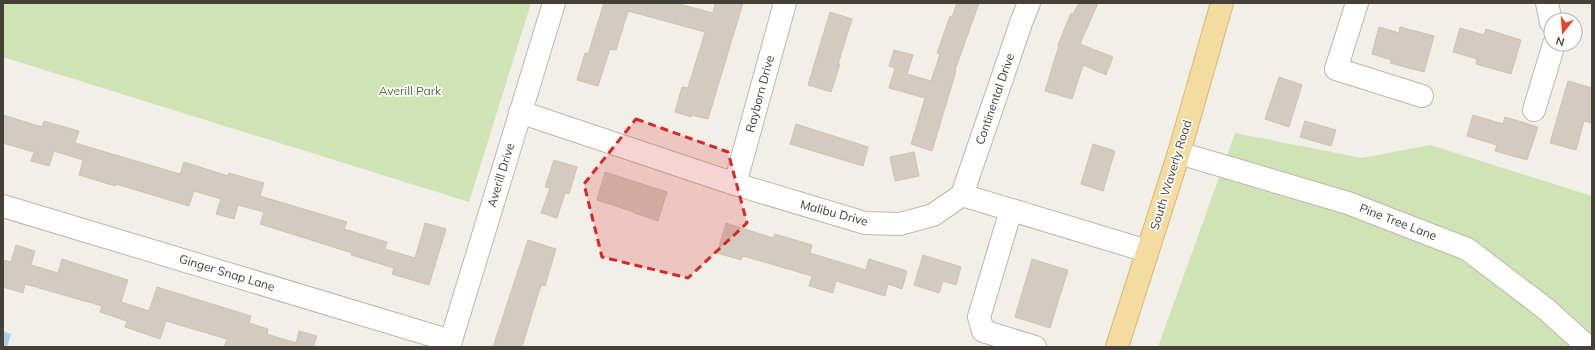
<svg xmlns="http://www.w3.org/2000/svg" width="1595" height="350" viewBox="0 0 1595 350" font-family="Mulish,sans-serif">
<rect width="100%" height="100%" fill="#f2efe8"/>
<g fill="#cfe3b5">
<path d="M3 3H531L469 202 3 57Z"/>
<path d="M1235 133 1362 158 1430 145 1592 196V347H1158Z"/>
</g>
<path fill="#aad0e9" d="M3 331 11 334 7 347 3 346Z"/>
<g fill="#d3cbbf" stroke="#cdc3b3">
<path d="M604 3H676L713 13 715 3H743L708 119 691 115V117L675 112 682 87 688 88 705 32 628 11 616 50 610 49 598 86 577 80 585 53 588 54Z"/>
<path d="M957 3H979L955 70 956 71 932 151 911 144 925 98 889 88 895 68 889 66 894 50 913 55 907 74 931 81 940 54 937 53 950 16 952 17Z"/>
<path d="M1079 3H1098L1080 44 1113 57 1106 75 1083 65 1072 99 1045 91 1059 45H1058L1071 13 1073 14Z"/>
<path d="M830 12 852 19 838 64H840L831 92 808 85Z"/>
<path d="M1379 27 1399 33 1400 27 1434 36 1424 72 1390 63 1391 60 1372 54Z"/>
<path d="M1460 28 1484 35 1486 29 1521 40 1511 74 1476 64 1477 59 1453 52Z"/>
<path d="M1279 77 1302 85 1289 127 1265 119Z"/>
<path d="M1568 81 1592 88V123L1584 121 1576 150 1550 143Z"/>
<path d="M3 115 42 127 44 121 79 131 75 143 180 174 184 162 228 176 229 173 264 183 260 196 347 222 344 229 387 242 385 249 415 258 425 223 446 229 429 285 392 274 394 268 351 255 352 253 260 224 264 212 238 205 234 219 216 214 221 199 194 191 189 206 116 184 115 186 79 175 83 160 54 151 49 166 31 161 34 152 3 143Z"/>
<path d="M1473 115 1503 124 1505 117 1538 127 1527 160 1495 151 1497 145 1467 136Z"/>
<path d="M1305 121 1336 130 1331 146 1300 137Z"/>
<path d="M796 124 868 147 863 166 790 144Z"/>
<path d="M1093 144 1115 151 1103 191 1081 184Z"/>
<path d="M914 152 919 176 895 181 890 157Z"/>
<path d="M554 160 577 167 569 194 565 193 557 218 541 213 550 188 545 187Z"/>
<path d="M605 172 667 192 658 221 634 213V212L597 200Z"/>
<path d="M726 223 773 238 775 234 812 245 810 253 866 270 869 259 907 271 902 289 888 284 885 296 836 281 833 293 809 286 812 276 743 256 741 260 717 253Z"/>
<path d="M528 240 556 249 545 286 541 285 522 347H493Z"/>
<path d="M16 245 35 251 31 265 58 273 62 259 128 280 121 302 149 311 157 287 251 316 249 323 268 329 267 334 296 343 299 331 317 336 313 347H224L227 339 166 321 160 339 125 327 127 321 100 312 102 306 25 284 23 293 3 287V260L11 262Z"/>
<path d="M923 255 961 267 956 285 943 281 939 293 914 285Z"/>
<path d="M1032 259 1068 270 1050 328 1015 317Z"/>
</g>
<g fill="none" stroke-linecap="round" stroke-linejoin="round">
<defs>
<g id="minor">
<path d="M1357 3 1336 69 1422 96"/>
<path d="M1547 3 1551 22"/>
<path d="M1534 110 1554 44"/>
<path d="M520 112 735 184 865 223 900 224 933 215 962 195 1147 251"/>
<path d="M1179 153 1348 203 1467 249 1546 309 1588 347"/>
<path d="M735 184 785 3"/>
<path d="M962 195 1021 23 1029 3"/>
<path d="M3 206 451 341"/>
<path d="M1011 210 979 317 983 331 1035 347"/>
<path d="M449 347 554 3"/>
</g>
<path id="major" d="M1117 347 1179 153 1222 3"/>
</defs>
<use href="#minor" stroke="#bdb7ac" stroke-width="24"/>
<use href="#major" stroke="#d8b871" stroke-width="24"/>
<use href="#minor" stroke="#fff" stroke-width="22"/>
<use href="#major" stroke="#f4db9f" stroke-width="22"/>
</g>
<path fill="#d62828" fill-opacity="0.2" stroke="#d62828" stroke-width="3" stroke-dasharray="8 5" stroke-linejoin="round" d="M636 119 728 152 747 223 688 278 602 257 584 184Z"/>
<g text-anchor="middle" stroke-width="3.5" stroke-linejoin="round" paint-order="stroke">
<g font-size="12" fill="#4a7230" stroke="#fff">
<text x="410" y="95">Averill Park</text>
</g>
<g font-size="12" fill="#454038" stroke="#fff">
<text transform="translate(760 94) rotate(-75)" y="4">Rayborn Drive</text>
<text transform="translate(995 99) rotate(-71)" y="4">Continental Drive</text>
<text transform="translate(501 175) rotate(-73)" y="4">Averill Drive</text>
<text transform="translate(1171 175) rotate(-73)" y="4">South Waverly Road</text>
<text transform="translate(834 213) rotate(15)" y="4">Malibu Drive</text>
<text transform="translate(1398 222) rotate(21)" y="4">Pine Tree Lane</text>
<text transform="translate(227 273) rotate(17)" y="4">Ginger Snap Lane</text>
</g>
</g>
<rect width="1595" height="350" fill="none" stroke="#454038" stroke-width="8"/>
<g transform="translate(1563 32) rotate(197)"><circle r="19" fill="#ffffff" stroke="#b5b3af"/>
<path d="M0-3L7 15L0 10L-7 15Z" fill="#e5472d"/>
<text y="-6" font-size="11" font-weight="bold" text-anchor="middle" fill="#454038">N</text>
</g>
</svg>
